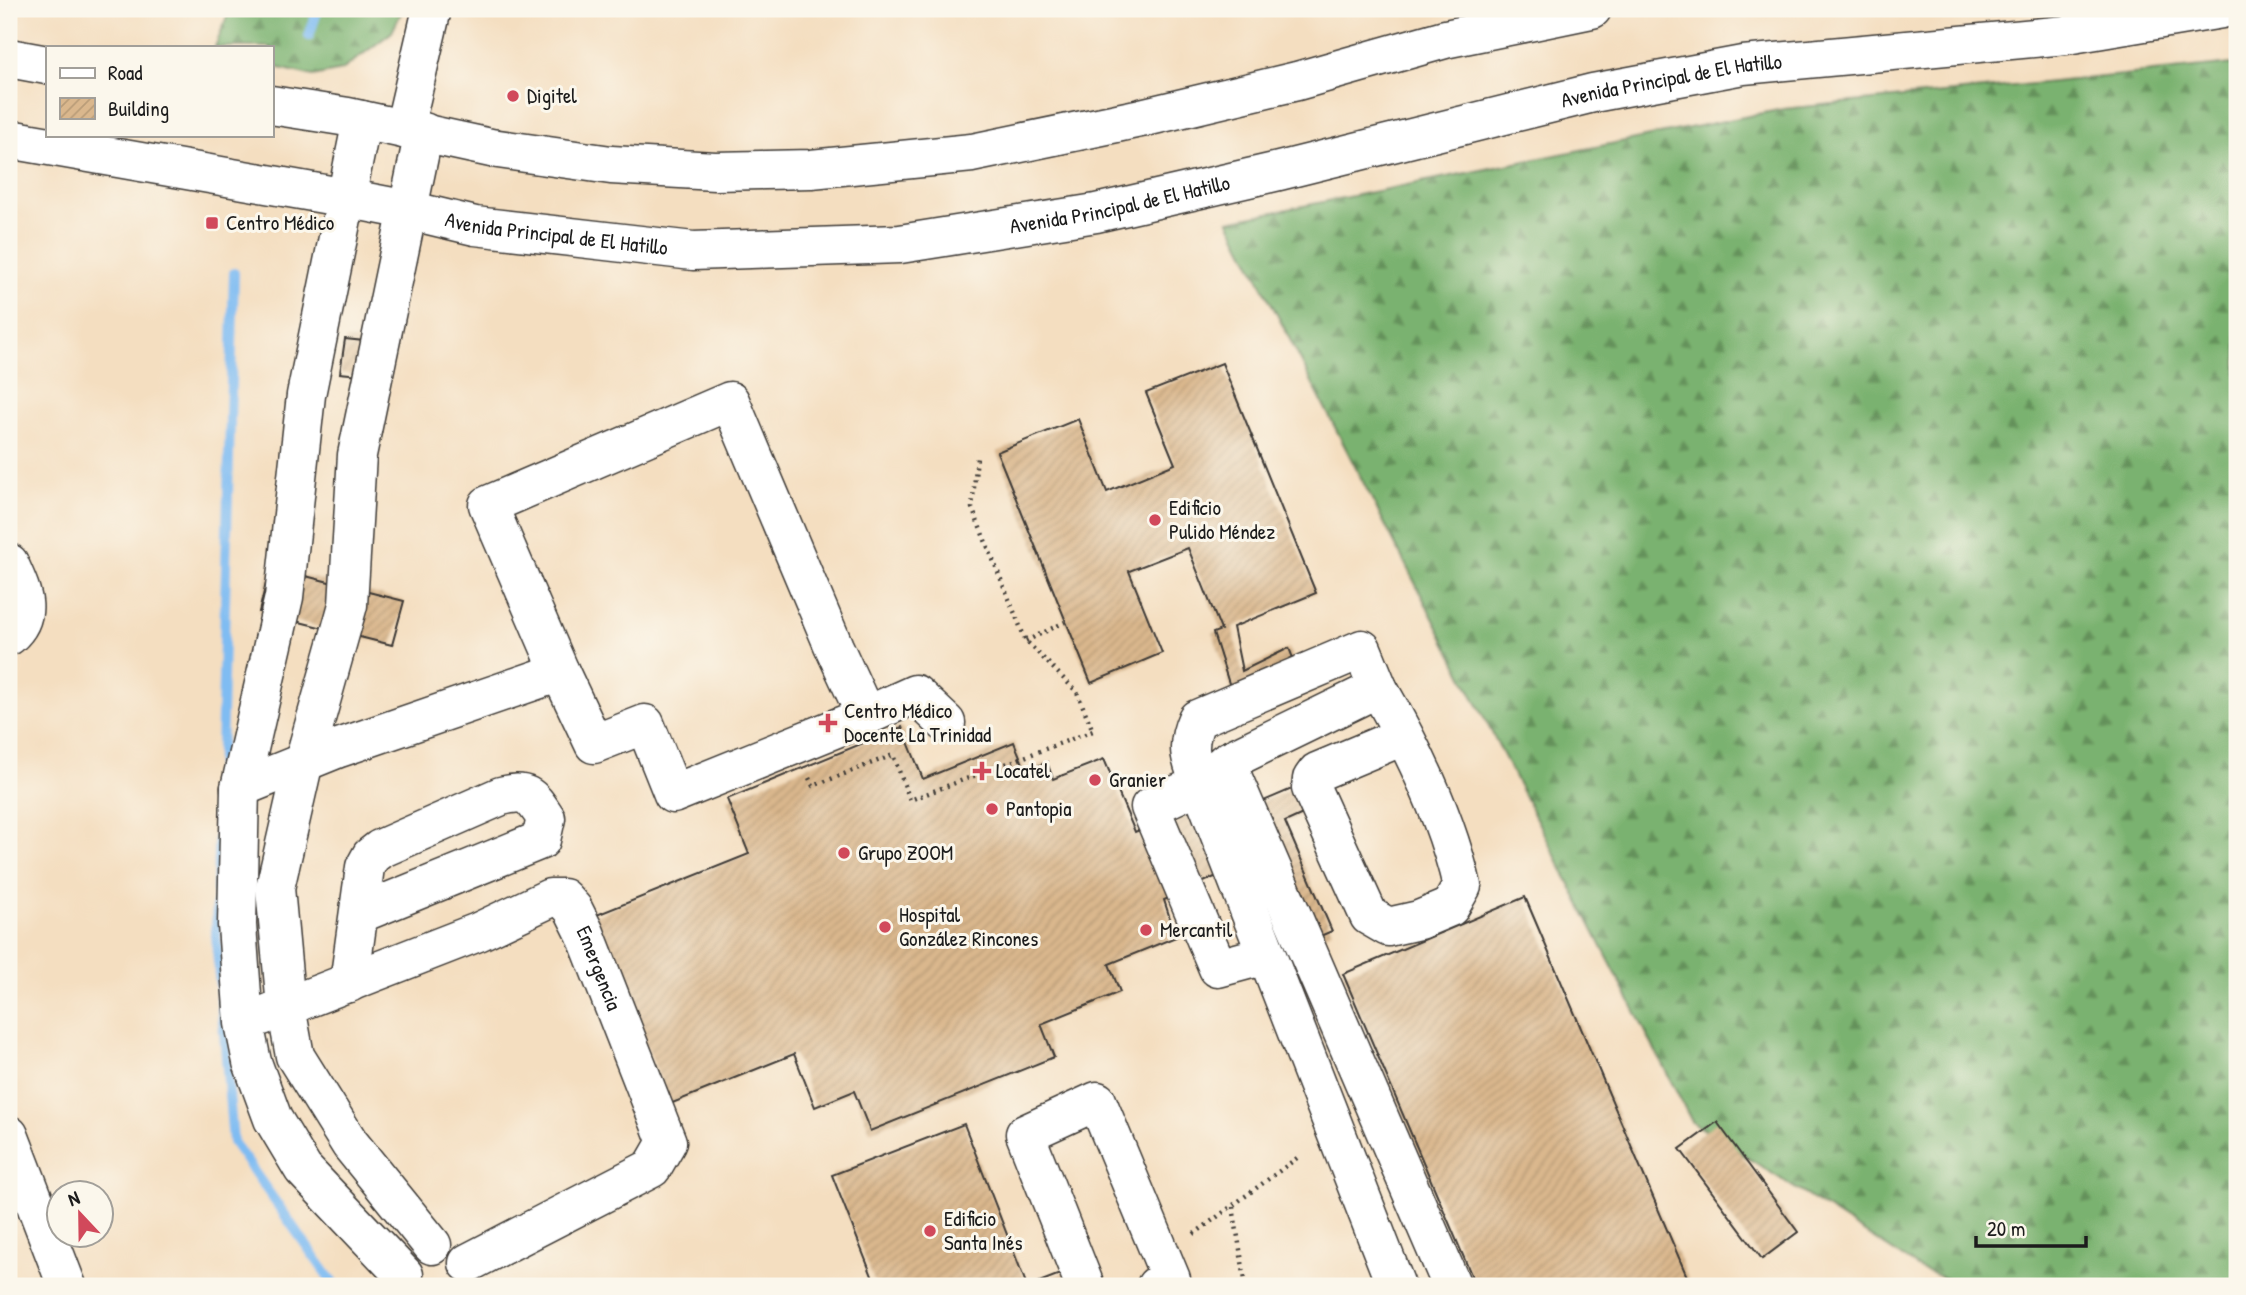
<svg xmlns="http://www.w3.org/2000/svg" width="2246" height="1295" viewBox="0 0 2246 1295" font-family="'Patrick Hand',sans-serif">
<defs>
<pattern id="forest-firs" width="22" height="20" patternUnits="userSpaceOnUse" patternTransform="scale(1.75)"><rect width="22" height="20" fill="#7ab26f"/><path d="M5 1l3.5 6h-7zM16 11l3.5 6h-7z" fill="#63905a"/></pattern>
<pattern id="building-hatch" width="6" height="6" patternUnits="userSpaceOnUse" patternTransform="scale(1.75)"><rect width="6" height="6" fill="#dab78d"/><path d="M-1 1l2-2M0 6l6-6M5 7l2-2" fill="none" stroke="#ba9d79"/></pattern>
</defs>
<rect width="100%" height="100%" fill="#fbf7ec"/>
<filter id="ink" filterUnits="userSpaceOnUse"><feTurbulence type="fractalNoise" baseFrequency=".0143" numOctaves="2"/><feDisplacementMap in="SourceGraphic" scale="14" xChannelSelector="R" yChannelSelector="G"/><feConvolveMatrix kernelMatrix="1 2 1 2 8 2 1 2 1" color-interpolation-filters="sRGB"/></filter>
<filter id="wash" filterUnits="userSpaceOnUse"><feTurbulence type="fractalNoise" baseFrequency=".00686" numOctaves="4" result="noise"/><feDisplacementMap in="SourceGraphic" scale="28" xChannelSelector="R" yChannelSelector="G"/><feGaussianBlur stdDeviation="1.57" result="paint"/><feColorMatrix in="noise" values="0 0 0 0 0 0 0 0 0 0 0 0 0 0 0 0 0 1.4 0 .05"/><feComposite in="paint" operator="in"/></filter>
<g filter="url(#wash)">
<rect width="100%" height="100%" fill="#f4dec0"/>
<g fill="url(#forest-firs)" stroke="#4b6746" stroke-width="2">
<path d="M230 9H403L392 32 342 70 313 76 271 66V47H215Z"/>
<path d="M2232 64 2237 73V1286H1964L1921 1269 1692 1122 1229 221 1783 109Z"/>
</g>
<g fill="none" stroke-linecap="round" stroke-linejoin="round">
<g stroke="#7fbcf2" stroke-width="10">
<path d="M309 36 318 9"/>
<path d="M234 273 216 936 233 1142 335 1286"/>
</g>
</g>
<g id="blocks">
<g fill="url(#building-hatch)">
<path d="M345 339 364 341 360 375 340 373Z"/>
<path d="M1222 363 1316 593 1233 627 1242 671 1289 648 1304 687 1239 715 1213 633 1221 630 1188 548 1129 571 1162 653 1091 683 997 452 1078 419 1107 492 1175 464 1146 393Z"/>
<path d="M270 567 404 601 392 645 259 612Z"/>
<path d="M902 727 923 779 1014 742 1026 771 1047 762 1053 779 1104 759 1135 832 1192 807 1201 828 1294 788 1305 813 1285 822 1332 931 1311 940 1219 875 1164 900 1176 937 1109 964 1120 992 1041 1024 1054 1057 870 1131 854 1091 815 1107 794 1054 670 1104 594 916 749 854 727 799Z"/>
<path d="M1525 897 1691 1286H1476L1343 974Z"/>
<path d="M1717 1122 1798 1232 1762 1259 1680 1149Z"/>
<path d="M964 1124 1027 1286H876L832 1175Z"/>
<path d="M1065 1272 1070 1286H1029Z"/>
</g>
</g>
</g>
<g filter="url(#ink)">
<use href="#blocks" fill-opacity="0" stroke="#3c3935" stroke-width="2"/>
<g fill="none" stroke-linecap="round" stroke-linejoin="round">
<defs>
<g id="minor">
<path d="M362 120 306 395 284 597 240 788 237 925 244 1023 252 1062 273 1119 303 1169 404 1275"/>
<path d="M404 129 432 9"/>
<path d="M424 132 357 455 348 605 304 761 275 888 286 1007 295 1056 350 1144 432 1245"/>
<path d="M9 563C20 589 35 613 9 636"/>
<path d="M1378 688C1414 750 1446 816 1462 886L1450 907 1419 920 1388 927 1369 916 1311 788 1312 779 1317 772 1403 736"/>
<path d="M866 716 834 647 730 401 488 505 560 672 594 744 645 724 673 794 866 716 915 694 946 723"/>
<path d="M1226 762 1452 1286"/>
<path d="M240 788 339 748 560 672"/>
<path d="M1266 955 1218 968 1150 807 1200 784 1226 762 1378 688 1362 649 1197 719C1185 746 1190 758 1200 784L1396 1286"/>
<path d="M349 983 365 867 371 856 380 849 501 796C528 789 531 796 546 818L541 840 359 914"/>
<path id="s1" d="M262 1016 478 932 550 898H563L573 909 585 933 667 1142 652 1168 468 1263"/>
<path d="M9 1135 67 1286"/>
<path d="M1085 1286 1025 1134 1097 1101 1171 1279 1156 1286"/>
</g>
<g id="major">
<path d="M9 58 47 65"/>
<path d="M271 105 348 117 491 148 611 165 715 171 811 169 972 153 1141 118 1297 81 1445 39 1592 9"/>
<path id="s2" d="M9 139 324 194 408 210 475 226 693 251 900 244 1096 213 1279 171 1593 93 1743 65 2066 35 2222 9"/>
</g>
</defs>
<use href="#minor" stroke="#3c3935" stroke-width="41"/>
<use href="#major" stroke="#3c3935" stroke-width="41"/>
<g stroke="#3c3935" stroke-width="4.5" stroke-dasharray="2 5" stroke-linecap="butt">
<path d="M1026 641 1065 622"/>
<path d="M809 778 813 786 893 755 910 800 1093 731 1077 692 1026 641 972 508 977 457"/>
<path d="M1233 1207 1246 1286"/>
<path d="M1194 1234 1297 1158"/>
</g>
<use href="#minor" stroke="#fff" stroke-width="38"/>
<use href="#major" stroke="#fff" stroke-width="38"/>
</g>
</g>
<g fill="#d1495b" stroke="#fbf7ec" stroke-width="2.5">
<circle cx="513" cy="96" r="7"/>
<rect x="205" y="216" width="14" height="14" rx="3.5"/>
<circle cx="1155" cy="520" r="7"/>
<path d="M824.5 712.5h7v7h7v7h-7v7h-7v-7h-7v-7h7z"/>
<path d="M978.5 760.5h7v7h7v7h-7v7h-7v-7h-7v-7h7z"/>
<circle cx="1095" cy="780" r="7"/>
<circle cx="992" cy="809" r="7"/>
<circle cx="844" cy="853" r="7"/>
<circle cx="885" cy="927" r="7"/>
<circle cx="1146" cy="930" r="7"/>
<circle cx="930" cy="1231" r="7"/>
</g>
<g text-anchor="middle" stroke-width="6" stroke-linejoin="round" paint-order="stroke">
<g font-size="21" fill="#1c1c1c" stroke="#fbf7ec">
<text dy="7" stroke="none"><textPath href="#s2" startOffset="1690">Avenida Principal de El Hatillo</textPath></text>
<text dy="7" stroke="none"><textPath href="#s2" startOffset="1124">Avenida Principal de El Hatillo</textPath></text>
<text dy="7" stroke="none"><textPath href="#s2" startOffset="556">Avenida Principal de El Hatillo</textPath></text>
<text dy="7" stroke="none"><textPath href="#s1" startOffset="404">Emergencia</textPath></text>
</g>
<g font-size="21" fill="#1c1c1c" stroke="#fbf7ec" text-anchor="start">
<text x="527" y="103">Digitel</text>
<text x="226" y="230">Centro Médico</text>
<text x="1169" y="515">Edificio<tspan x="1169" dy="24">Pulido Méndez</tspan></text>
<text x="844" y="718">Centro Médico<tspan x="844" dy="24">Docente La Trinidad</tspan></text>
<text x="996" y="778">Locatel</text>
<text x="1109" y="787">Granier</text>
<text x="1006" y="816">Pantopia</text>
<text x="858" y="860">Grupo ZOOM</text>
<text x="899" y="922">Hospital<tspan x="899" dy="24">González Rincones</tspan></text>
<text x="1160" y="937">Mercantil</text>
<text x="944" y="1226">Edificio<tspan x="944" dy="24">Santa Inés</tspan></text>
</g>
</g>
<rect width="2246" height="1295" fill="none" stroke="#fbf7ec" stroke-width="35"/>
<rect x="46" y="46" width="228" height="91" fill="#fbf7ec" stroke="#a29f99" stroke-width="2"/>
<rect x="60" y="68" width="35" height="10" fill="#ffffff" stroke="#a29f99" stroke-width="2"/>
<text x="108" y="80" font-size="21" fill="#1c1c1c">Road</text>
<rect x="60" y="98" width="35" height="21" fill="url(#building-hatch)" stroke="#a29f99" stroke-width="2"/>
<text x="108" y="116" font-size="21" fill="#1c1c1c">Building</text>
<g transform="translate(80 1214) rotate(338)"><circle r="33" fill="#fbf7ec" stroke="#a29f99" stroke-width="2"/>
<path d="M0-5L12 26L0 18L-12 26Z" fill="#d1495b"/>
<text y="-10" font-size="19" font-weight="bold" text-anchor="middle" fill="#1c1c1c">N</text>
</g>
<path d="M1976 1236v10h110v-10" fill="none" stroke="#1c1c1c" stroke-width="3.5"/>
<text x="1987" y="1236" font-size="21" fill="#1c1c1c" stroke="#fbf7ec" stroke-width="5" paint-order="stroke">20 m</text>
</svg>
